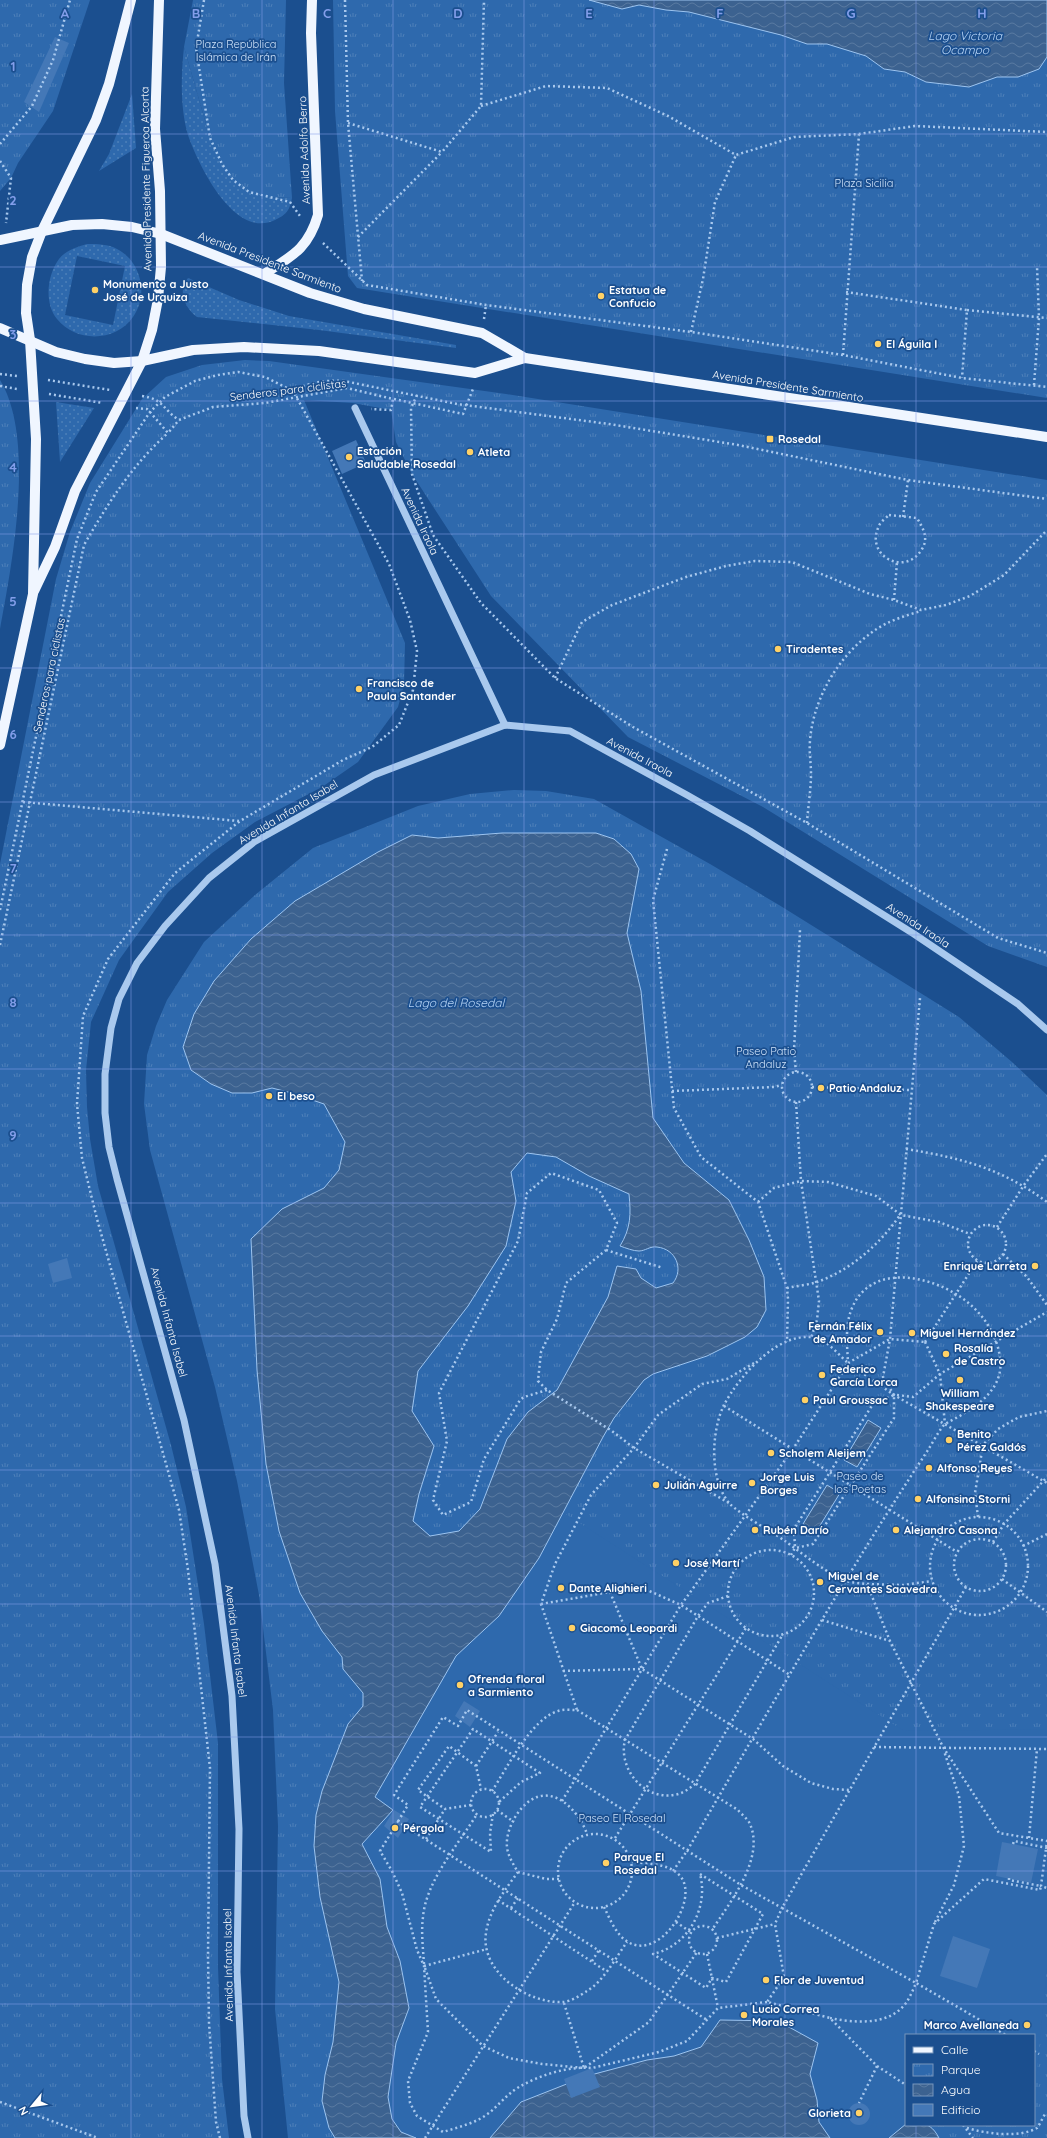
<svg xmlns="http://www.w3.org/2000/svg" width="1047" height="2138" viewBox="0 0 1047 2138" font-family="Quicksand,sans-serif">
<defs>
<pattern id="grass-dots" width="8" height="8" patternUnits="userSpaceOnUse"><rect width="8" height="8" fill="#2e69ad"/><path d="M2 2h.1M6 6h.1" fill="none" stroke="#4d80b9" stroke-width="1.8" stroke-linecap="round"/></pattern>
<pattern id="park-tufts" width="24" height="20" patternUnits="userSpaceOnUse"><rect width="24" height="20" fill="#2e69ad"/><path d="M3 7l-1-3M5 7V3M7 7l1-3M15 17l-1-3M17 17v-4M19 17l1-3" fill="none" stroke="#4d80b9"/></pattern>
<pattern id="water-waves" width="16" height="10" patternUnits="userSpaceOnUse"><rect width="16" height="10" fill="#3c6290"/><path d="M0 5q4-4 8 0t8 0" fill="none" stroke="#597aa1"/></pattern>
</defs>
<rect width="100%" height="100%" fill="#1b4f8f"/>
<g fill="url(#grass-dots)" fill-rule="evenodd">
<path d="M184 47 210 138 222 164 267 197 292 198C290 210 286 215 275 220 234 240 198 164 188 135 180 108 181 75 184 47Z"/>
<path d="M132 94 136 148 99 171 109 154Z"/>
<path d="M87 244C97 244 108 244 117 249 141 261 149 295 133 317 116 342 76 343 57 319 44 303 47 275 59 259 66 250 77 247 87 244ZM77 256 125 266 113 325 65 315Z"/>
<path d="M188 278 239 300 289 316 456 345V348L319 330 197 317C185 308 177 291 188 278Z"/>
<path d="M56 402 94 408 60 462Z"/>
</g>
<g fill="url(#park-tufts)" fill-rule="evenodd">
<path d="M0 0H90L53 111 18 163 11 178 0 191Z"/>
<path d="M193 0H286L284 83 292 198 267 197 249 192 233 180 222 164 210 138 184 47Z"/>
<path d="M333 0H1047V398L357 288 348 276 335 111Z"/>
<path d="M245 360 269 361 506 394 1047 480V967L988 946 763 807 628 737 491 596 412 474 396 442 391 410 353 403 304 400 405 643 404 685 398 707 358 762 322 787 255 822 212 853 168 892 119 960 91 1022 86 1070 87 1107 90 1139 98 1186 171 1445 186 1507 204 1624 218 1743V1967L222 2079 229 2138H0V864L56 579 70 532 90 483 142 399 166 377 202 365Z"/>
<path d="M0 380C36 439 12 564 0 629Z"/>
<path d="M514 790 546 791 594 799 710 864 779 905 959 1017 1012 1062 1047 1095V2138H288L275 2009 278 1826 273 1710 259 1595 237 1481 215 1387 150 1150 144 1104 147 1055 156 1026 167 1000 204 942 255 895 313 848 418 806 470 794ZM906 2035H1034V2125H906Z"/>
</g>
<path fill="#2e69ad" d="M564 1513 904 1731 1047 1729V1968L1034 2102V2035H906V2124L889 2138H830L819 2122 817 2100 810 2074 818 2043 720 2020 701 2047 674 2056 647 2060 587 2076 521 2102 490 2138H416L401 2132 392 2119 388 2097 396 2043 409 2008 400 1961 387 1927 380 1879 362 1844 393 1811 375 1797 456 1656 499 1616 539 1558Z"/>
<g fill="url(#water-waves)" stroke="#9cc4f0" fill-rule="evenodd">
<path d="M589 0H1047V57L1039 69 1018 77H997L969 87 926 82 905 72 884 69 866 56 827 44H807L781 35 689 12 666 10 639 5 622 9Z"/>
<path d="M502 833H596L614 839 631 854 639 869 627 933 641 991 653 1118 684 1163 729 1200 749 1240 764 1277 766 1310 757 1327 745 1337 707 1356 653 1374 644 1380 614 1418 603 1437 539 1558 499 1616 456 1656 375 1797 393 1810 362 1844 380 1879 387 1927 400 1961 409 2008 396 2043 388 2097 392 2119 401 2132 416 2138H335L329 2128 322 2101 325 2075 333 2042 339 1982 320 1897 314 1846 316 1815 322 1791 348 1724 363 1706V1693L343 1669 342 1657 322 1631 300 1593 279 1531 266 1464 257 1370 251 1239 282 1209 324 1188 339 1170 345 1142 324 1104 292 1093 272 1088 252 1093H232L211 1084 191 1070 183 1047 194 1014 214 981 251 939 295 901 378 852 412 835 438 838ZM527 1153 556 1157 589 1176 629 1194C631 1214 631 1228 620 1246 626 1248 633 1251 639 1251 645 1251 650 1246 657 1247 676 1249 684 1269 673 1283L656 1288 641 1278 636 1269 617 1266 608 1297 557 1390 528 1412 507 1439 480 1509 459 1531 430 1536 413 1521 419 1494 434 1446 412 1411 418 1371 468 1306 506 1246 516 1201 511 1172Z"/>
<path d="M868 1420 881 1428 857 1467 844 1460Z"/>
<path d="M827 1485 840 1493 816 1532 803 1524Z"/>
<path d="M720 2020 778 2021 818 2043 810 2074 817 2100 819 2122 830 2138H490L521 2102 587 2076 647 2060 674 2056 701 2047Z"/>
<path d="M906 2124C918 2131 927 2115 939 2138H889Z"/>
</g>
<g fill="#4478b7">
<path d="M55 37 69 43 39 112 24 102Z"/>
<path d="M356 440 366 463 342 474 332 451Z"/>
<path d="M67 1258 72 1278 53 1283 48 1264Z"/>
<path d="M464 1701 480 1711 470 1727 455 1716Z"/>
<path d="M394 1810 409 1819 398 1838 384 1826Z"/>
<path d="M1002 1842 1038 1849 1031 1883 996 1876Z"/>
<path d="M953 1936 990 1949 977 1988 940 1976Z"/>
<path d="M592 2068 600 2087 571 2098 564 2079Z"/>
<circle cx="859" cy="2114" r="11"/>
</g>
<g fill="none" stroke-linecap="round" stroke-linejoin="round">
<g stroke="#a9c9ee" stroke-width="2.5" stroke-dasharray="2 3" stroke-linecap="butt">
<path d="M204 0 196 48 210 138 222 164 233 180 249 192 290 202 300 216"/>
<path d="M345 0 348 123 362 281"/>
<path d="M481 106 546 86 607 88 668 116 736 155 794 137 859 134 915 126 1047 132"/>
<path d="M348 123 442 152 481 106 484 0"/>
<path d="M0 144 32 106 53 60 70 0"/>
<path d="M0 161 11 178 6 223"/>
<path d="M358 237 442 152"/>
<path d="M323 243 367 285 486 305 691 332 843 355 962 378 1047 387"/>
<path d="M846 292 967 310 962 378"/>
<path d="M967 310 1047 318"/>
<path d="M484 319 486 305"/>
<path d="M691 332 703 279 715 202 736 155"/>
<path d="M843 355 859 134"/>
<path d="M0 374 17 376"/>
<path d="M48 380 110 390"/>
<path d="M1034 385 1039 318 1037 266"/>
<path d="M0 386 17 389"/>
<path d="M49 394 103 403"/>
<path d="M417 395 411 408 412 474 433 535 481 603 555 678 633 727 807 823 998 938 1047 953"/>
<path d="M142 396C164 399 163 410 179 420"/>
<path d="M394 399 463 414 473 389"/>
<path d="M136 408 147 409 150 412 168 433 179 420 213 407 265 403 347 388 393 399 391 410 371 409"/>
<path d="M889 515 917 518C923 528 929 538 922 549 905 578 864 555 879 526 880 522 886 518 889 515Z"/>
<path d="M903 517 908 480"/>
<path d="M894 600 897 562"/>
<path d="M555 678 582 622 612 605 686 577 726 566 755 561 792 562 870 594 894 600 921 610 946 605 970 596 1004 575 1047 530"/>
<path d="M23 802 239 821"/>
<path d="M807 823C808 807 811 790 811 774 811 763 809 752 810 741 813 699 838 657 871 633 885 622 904 616 921 611"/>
<path d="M667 849 653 900 674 1108 701 1157 758 1202 787 1288 788 1299 787 1342"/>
<path d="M0 910 77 539 96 492 150 412 165 397 195 381 218 375 238 372 265 377 293 391C310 382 324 380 344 381L457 404 609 424 738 445 908 480 1047 499"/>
<path d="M0 945 84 545C108 503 132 465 168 433"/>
<circle cx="797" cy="1087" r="15"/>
<path d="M796 1072 794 1051 800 930"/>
<path d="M812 1087 911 1090"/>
<path d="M672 1091 774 1087 782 1085"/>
<path d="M796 1102 801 1181 819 1301 817 1320 811 1338"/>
<path d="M906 1149C961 1158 1001 1168 1047 1202"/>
<path d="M758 1202 774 1188 801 1181 828 1182 876 1196 901 1215 939 1222 970 1234"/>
<circle cx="987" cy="1244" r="19"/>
<path d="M997 1227 1024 1185 1047 1154"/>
<path d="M606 1250 663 1268"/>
<path d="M1003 1254 1027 1277 1047 1305"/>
<path d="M787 1288C796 1286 808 1285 817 1282 851 1270 880 1244 900 1215"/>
<path d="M925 1342 977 1261"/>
<path d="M925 1342 940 1374 945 1424"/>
<path d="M848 1363 894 1395 1047 1483"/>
<path d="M848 1363 890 1339 925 1342"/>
<path d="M547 1390 524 1397 520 1400 484 1459 471 1502 443 1515 433 1500 447 1441 439 1393 518 1241 527 1193 551 1173 599 1190 617 1223 606 1250 566 1283 557 1319 541 1352 538 1381 547 1390 612 1431 634 1448 729 1503"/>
<path d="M894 1395 883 1377 890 1339 920 998"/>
<path d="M897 1395 913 1397 940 1374 1047 1312"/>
<path d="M724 1406 957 1552"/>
<path d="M978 1517 975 1493 983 1445 998 1429 1019 1417 1047 1411"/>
<circle cx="979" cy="1566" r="49"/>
<circle cx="980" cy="1565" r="26"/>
<path d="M993 1542 1004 1524 1047 1477"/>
<path d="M1023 1546 1047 1534"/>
<circle cx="771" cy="1593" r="43"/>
<path d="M791 1555 795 1548 794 1529 873 1404 894 1395V1418L813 1544 796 1548"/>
<path d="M1002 1579 1047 1612"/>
<path d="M867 1584 903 1585 932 1581"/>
<path d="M966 1587 782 1908 916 1983 934 1924 984 1879 1040 1890 1041 1886"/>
<path d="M610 1592 642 1669"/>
<path d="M728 1596 708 1603 698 1616 625 1740C618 1768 643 1800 674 1795 682 1794 689 1789 695 1784L783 1634"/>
<path d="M541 1604 610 1592 647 1590 681 1605 790 1675"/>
<path d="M822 1620 890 1641"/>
<path d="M563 1671 642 1669 753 1739 783 1766 811 1783 833 1789 850 1790"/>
<path d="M577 1710 738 1810C741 1814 748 1819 750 1824 765 1859 730 1902 712 1930"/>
<path d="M874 1747 1047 1749"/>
<path d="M476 1766 498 1732"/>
<circle cx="485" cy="1803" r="14"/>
<path d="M492 1791C507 1768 531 1719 558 1711 564 1709 571 1710 577 1710L541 1604 555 1564 591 1495 634 1448 658 1415 702 1384 727 1379 754 1363"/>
<path d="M562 1801 681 1605 793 1449 844 1370 848 1363C840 1356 829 1343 820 1339 782 1326 739 1376 724 1405 711 1431 709 1481 730 1504 741 1515 771 1531 785 1541 797 1550 834 1578 846 1581 853 1583 860 1583 867 1584L890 1641 943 1747 999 1833 1047 1841 1041 1886 1047 1888"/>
<path d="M471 1805 445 1809 418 1790 449 1746 476 1766 481 1789"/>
<path d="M497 1810 514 1822"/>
<path d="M493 1814 490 1833 491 1852 420 1807 473 1729 540 1773 521 1782 499 1802"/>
<path d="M397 1821 707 2020"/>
<circle cx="595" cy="1871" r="37"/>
<path d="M615 1838 746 1628"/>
<path d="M1029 1838 1037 1749"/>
<path d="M426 1839 445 1809"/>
<path d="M1013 1844 1014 1841 1047 1848"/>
<path d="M673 1871 687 1851C766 1716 842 1580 928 1450 933 1442 938 1432 944 1425 949 1421 957 1418 963 1414 983 1402 1004 1385 1000 1358 998 1339 987 1320 973 1307 943 1278 873 1258 852 1308 845 1324 847 1345 848 1362"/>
<path d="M518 1872C505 1890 489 1910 486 1933 480 1972 528 2004 563 2002 570 2002 581 1995 587 1991 604 1981 616 1957 627 1942"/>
<path d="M700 1874 763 1914 726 1982 712 1978 706 1988 653 1954C688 1946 709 1908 700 1874Z"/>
<path d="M1009 1878V1880L1041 1886"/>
<path d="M559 1879H546L518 1872C513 1864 508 1856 507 1847 505 1829 520 1803 537 1797 560 1789 581 1816 587 1834"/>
<path d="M498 1900 606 1971"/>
<path d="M604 1907C610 1919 616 1935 628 1942 659 1961 699 1901 681 1877 670 1863 648 1864 632 1862"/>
<path d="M511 1908 518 1898"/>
<path d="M676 1922 692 1933"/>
<path d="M935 1922 954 1885 964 1846 959 1796 944 1751"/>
<circle cx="703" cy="1940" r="14"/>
<path d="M717 1938 775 1924"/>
<path d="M707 1954 718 2008"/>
<path d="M592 1961 599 1950"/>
<path d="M424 1964C423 1948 421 1932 423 1917 426 1881 458 1845 477 1814"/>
<path d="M424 1966 487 1949"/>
<path d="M425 1968 436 1999 483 2046 509 2058 542 2064 584 2068 649 2022 697 1952"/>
<path d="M767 2002 718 2008 687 2041 659 2052 592 2068C568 2066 540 2075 519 2087 507 2094 499 2105 489 2113 476 2123 459 2127 443 2132L417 2116 410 2103 408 2081 428 2032 424 1966 417 1950 402 1893 392 1871 380 1851 408 1805 394 1795 443 1717 458 1726 467 1710 741 1885 782 1908 775 1924 784 1977 767 2002 830 2018 877 2066 859 2103"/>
<path d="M564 2003 584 2068"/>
<path d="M830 2018C855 2023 889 2026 906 2003 910 1997 913 1990 916 1983L1006 2035"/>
<path d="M1034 2051 1039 2054"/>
<path d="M877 2066 906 2085"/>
<path d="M0 2102 98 2138"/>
<path d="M963 2125 973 2138"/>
<path d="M967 2128C987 2134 1020 2138 1037 2128 1040 2124 1042 2119 1045 2114"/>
<path d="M220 2138 216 2122 209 2023 208 1956 210 1768 188 1570 179 1510 97 1219 82 1158 77 1104 83 1016 108 959 175 873 240 821 343 760 372 747 399 725 413 690 417 651 410 620 389 564 293 391"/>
<path d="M425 2138 575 1902"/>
</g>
<g stroke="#a9c9ee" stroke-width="7">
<path d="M355 408 505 725"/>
<path d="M248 2138 244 2116 237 1972 239 1829 232 1696 215 1564 184 1420 117 1179 109 1147 105 1113V1074L111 1028 119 999 137 963 165 926 209 878 254 842 374 775 505 725 570 731 687 795 750 831 914 934 1018 1004 1047 1030"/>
</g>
<g stroke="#f0f6ff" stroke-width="10">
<path d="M0 240 72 225 102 224 132 227 161 234 310 293 364 309 482 333 525 358 1047 437"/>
<path d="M264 274C292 256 308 249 318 215L311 33 312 0"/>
<path d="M0 328 56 352 85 359 114 363 142 361 193 350 244 347 319 351 475 373 525 358"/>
<path d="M34 591 55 547 75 491 142 361 152 330 158 299 161 267 160 191 155 129 159 0"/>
<path d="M0 745 33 594 36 439 30 340 26 313 27 285 32 257 42 231 96 120 109 84 131 0"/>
</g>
</g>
<path fill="none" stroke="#839eea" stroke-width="1" stroke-opacity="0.55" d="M131 0V2138M262 0V2138M393 0V2138M524 0V2138M654 0V2138M785 0V2138M916 0V2035M0 134H1047M0 267H1047M0 401H1047M0 534H1047M0 668H1047M0 802H1047M0 935H1047M0 1069H1047M0 1203H1047M0 1336H1047M0 1470H1047M0 1604H1047M0 1737H1047M0 1871H1047M0 2004H1047M916 2125V2138"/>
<g fill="#ffd166" stroke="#1b4f8f" stroke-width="1.5">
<circle cx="95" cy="290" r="4"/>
<circle cx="601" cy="296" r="4"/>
<circle cx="878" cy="344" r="4"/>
<rect x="766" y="435" width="8" height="8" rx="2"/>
<circle cx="470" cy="452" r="4"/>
<circle cx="349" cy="457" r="4"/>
<circle cx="778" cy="649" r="4"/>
<circle cx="359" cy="689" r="4"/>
<circle cx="821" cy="1088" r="4"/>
<circle cx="269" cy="1096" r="4"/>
<circle cx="1035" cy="1266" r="4"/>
<circle cx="880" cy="1332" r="4"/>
<circle cx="912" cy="1333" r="4"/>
<circle cx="946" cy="1354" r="4"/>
<circle cx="822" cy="1375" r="4"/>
<circle cx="960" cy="1380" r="4"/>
<circle cx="805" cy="1400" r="4"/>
<circle cx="949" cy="1440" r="4"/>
<circle cx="771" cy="1453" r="4"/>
<circle cx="929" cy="1468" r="4"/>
<circle cx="752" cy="1483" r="4"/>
<circle cx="656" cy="1485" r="4"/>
<circle cx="918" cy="1499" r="4"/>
<circle cx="755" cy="1530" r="4"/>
<circle cx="896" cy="1530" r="4"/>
<circle cx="676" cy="1563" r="4"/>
<circle cx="820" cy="1582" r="4"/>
<circle cx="561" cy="1588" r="4"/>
<circle cx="572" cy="1628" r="4"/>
<circle cx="460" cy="1685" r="4"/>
<circle cx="395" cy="1828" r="4"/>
<circle cx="606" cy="1863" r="4"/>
<circle cx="766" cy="1980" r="4"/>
<circle cx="744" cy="2015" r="4"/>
<circle cx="1027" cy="2025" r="4"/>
<circle cx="859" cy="2113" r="4"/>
</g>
<g text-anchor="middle" stroke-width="3.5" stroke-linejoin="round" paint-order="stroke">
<g font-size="11" fill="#cfe3fa" stroke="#1b4f8f">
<text x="236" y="48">Plaza República<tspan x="236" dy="13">Islámica de Irán</tspan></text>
<text x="864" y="187">Plaza Sicilia</text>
<text x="766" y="1055">Paseo Patio<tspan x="766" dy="13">Andaluz</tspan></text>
<text x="860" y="1480">Paseo de<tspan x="860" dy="13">los Poetas</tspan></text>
<text x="622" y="1822">Paseo El Rosedal</text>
</g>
<g font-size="11" fill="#fff" stroke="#1b4f8f">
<text transform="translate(304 150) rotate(-92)" y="4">Avenida Adolfo Berro</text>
<text transform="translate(146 179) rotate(-91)" y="4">Avenida Presidente Figueroa Alcorta</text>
<text transform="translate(270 262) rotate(21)" y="4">Avenida Presidente Sarmiento</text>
<text transform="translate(788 386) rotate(9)" y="4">Avenida Presidente Sarmiento</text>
<text transform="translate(288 390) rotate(-7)" y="4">Senderos para ciclistas</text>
<text transform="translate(420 521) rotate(65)" y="4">Avenida Iraola</text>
<text transform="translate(49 675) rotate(-78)" y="4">Senderos para ciclistas</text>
<text transform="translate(640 757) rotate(28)" y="4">Avenida Iraola</text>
<text transform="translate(288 812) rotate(-31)" y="4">Avenida Infanta Isabel</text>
<text transform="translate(918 925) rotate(33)" y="4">Avenida Iraola</text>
<text transform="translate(169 1322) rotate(75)" y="4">Avenida Infanta Isabel</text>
<text transform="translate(236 1641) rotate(83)" y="4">Avenida Infanta Isabel</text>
<text transform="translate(228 1965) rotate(-91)" y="4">Avenida Infanta Isabel</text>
</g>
<g font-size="11" font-weight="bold" fill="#fff" stroke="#1b4f8f" text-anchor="start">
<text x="103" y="288">Monumento a Justo<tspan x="103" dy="13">José de Urquiza</tspan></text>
<text x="609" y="294">Estatua de<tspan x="609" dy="13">Confucio</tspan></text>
<text x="886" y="348">El Águila I</text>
<text x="778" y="443">Rosedal</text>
<text x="357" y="455">Estación<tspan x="357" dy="13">Saludable Rosedal</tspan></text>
<text x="478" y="456">Atleta</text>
<text x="786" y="653">Tiradentes</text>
<text x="367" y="687">Francisco de<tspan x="367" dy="13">Paula Santander</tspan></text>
<text x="829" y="1092">Patio Andaluz</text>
<text x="277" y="1100">El beso</text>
<text x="1027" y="1270" text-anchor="end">Enrique Larreta</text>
<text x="872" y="1330" text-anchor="end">Fernán Félix<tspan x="872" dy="13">de Amador</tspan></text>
<text x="920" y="1337">Miguel Hernández</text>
<text x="954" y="1352">Rosalía<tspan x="954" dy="13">de Castro</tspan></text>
<text x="830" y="1373">Federico<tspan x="830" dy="13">García Lorca</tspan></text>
<text x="960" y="1397" text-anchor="middle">William<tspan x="960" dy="13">Shakespeare</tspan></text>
<text x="813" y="1404">Paul Groussac</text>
<text x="957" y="1438">Benito<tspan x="957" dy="13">Pérez Galdós</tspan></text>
<text x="779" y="1457">Scholem Aleijem</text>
<text x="937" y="1472">Alfonso Reyes</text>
<text x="760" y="1481">Jorge Luis<tspan x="760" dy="13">Borges</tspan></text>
<text x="664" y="1489">Julián Aguirre</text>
<text x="926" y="1503">Alfonsina Storni</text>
<text x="763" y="1534">Rubén Darío</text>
<text x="904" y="1534">Alejandro Casona</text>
<text x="684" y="1567">José Martí</text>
<text x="828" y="1580">Miguel de<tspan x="828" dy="13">Cervantes Saavedra</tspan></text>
<text x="569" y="1592">Dante Alighieri</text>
<text x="580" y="1632">Giacomo Leopardi</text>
<text x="468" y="1683">Ofrenda floral<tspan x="468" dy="13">a Sarmiento</tspan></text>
<text x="403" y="1832">Pérgola</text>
<text x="614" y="1861">Parque El<tspan x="614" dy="13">Rosedal</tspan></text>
<text x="774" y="1984">Flor de Juventud</text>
<text x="752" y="2013">Lucio Correa<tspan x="752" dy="13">Morales</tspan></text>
<text x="1019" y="2029" text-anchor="end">Marco Avellaneda</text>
<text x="851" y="2117" text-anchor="end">Glorieta</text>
</g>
<g font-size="12" font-style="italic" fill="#b5d3f5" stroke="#1b4f8f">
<text x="965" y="40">Lago Victoria<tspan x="965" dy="14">Ocampo</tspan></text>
<text x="456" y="1007">Lago del Rosedal</text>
</g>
</g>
<g font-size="13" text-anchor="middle" font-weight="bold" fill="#839eea" stroke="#1b4f8f" stroke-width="3.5" stroke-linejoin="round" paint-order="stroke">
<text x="65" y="18">A</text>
<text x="196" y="18">B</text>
<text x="327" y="18">C</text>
<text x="458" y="18">D</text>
<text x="589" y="18">E</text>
<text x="720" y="18">F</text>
<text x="851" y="18">G</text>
<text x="982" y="18">H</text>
<text x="13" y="71">1</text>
<text x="13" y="205">2</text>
<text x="13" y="339">3</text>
<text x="13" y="472">4</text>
<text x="13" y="606">5</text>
<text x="13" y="739">6</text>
<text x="13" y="873">7</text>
<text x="13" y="1007">8</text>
<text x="13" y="1140">9</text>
</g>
<rect x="905" y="2034" width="130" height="92" fill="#1b4f8f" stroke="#7695bc"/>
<rect x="913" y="2047" width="20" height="6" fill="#f0f6ff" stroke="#7695bc"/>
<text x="941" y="2054" font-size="12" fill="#ffffff">Calle</text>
<rect x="913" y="2064" width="20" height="12" fill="url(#park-tufts)" stroke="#7695bc"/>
<text x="941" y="2074" font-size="12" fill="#ffffff">Parque</text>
<rect x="913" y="2084" width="20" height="12" fill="url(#water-waves)" stroke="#7695bc"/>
<text x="941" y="2094" font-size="12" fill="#ffffff">Agua</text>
<rect x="913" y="2104" width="20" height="12" fill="#4478b7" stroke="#7695bc"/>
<text x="941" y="2114" font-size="12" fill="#ffffff">Edificio</text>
<g transform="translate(32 2106) rotate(241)" stroke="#1b4f8f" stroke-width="3" paint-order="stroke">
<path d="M0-3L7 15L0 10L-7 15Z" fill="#ffffff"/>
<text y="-6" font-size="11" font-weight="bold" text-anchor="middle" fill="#ffffff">N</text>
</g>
</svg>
